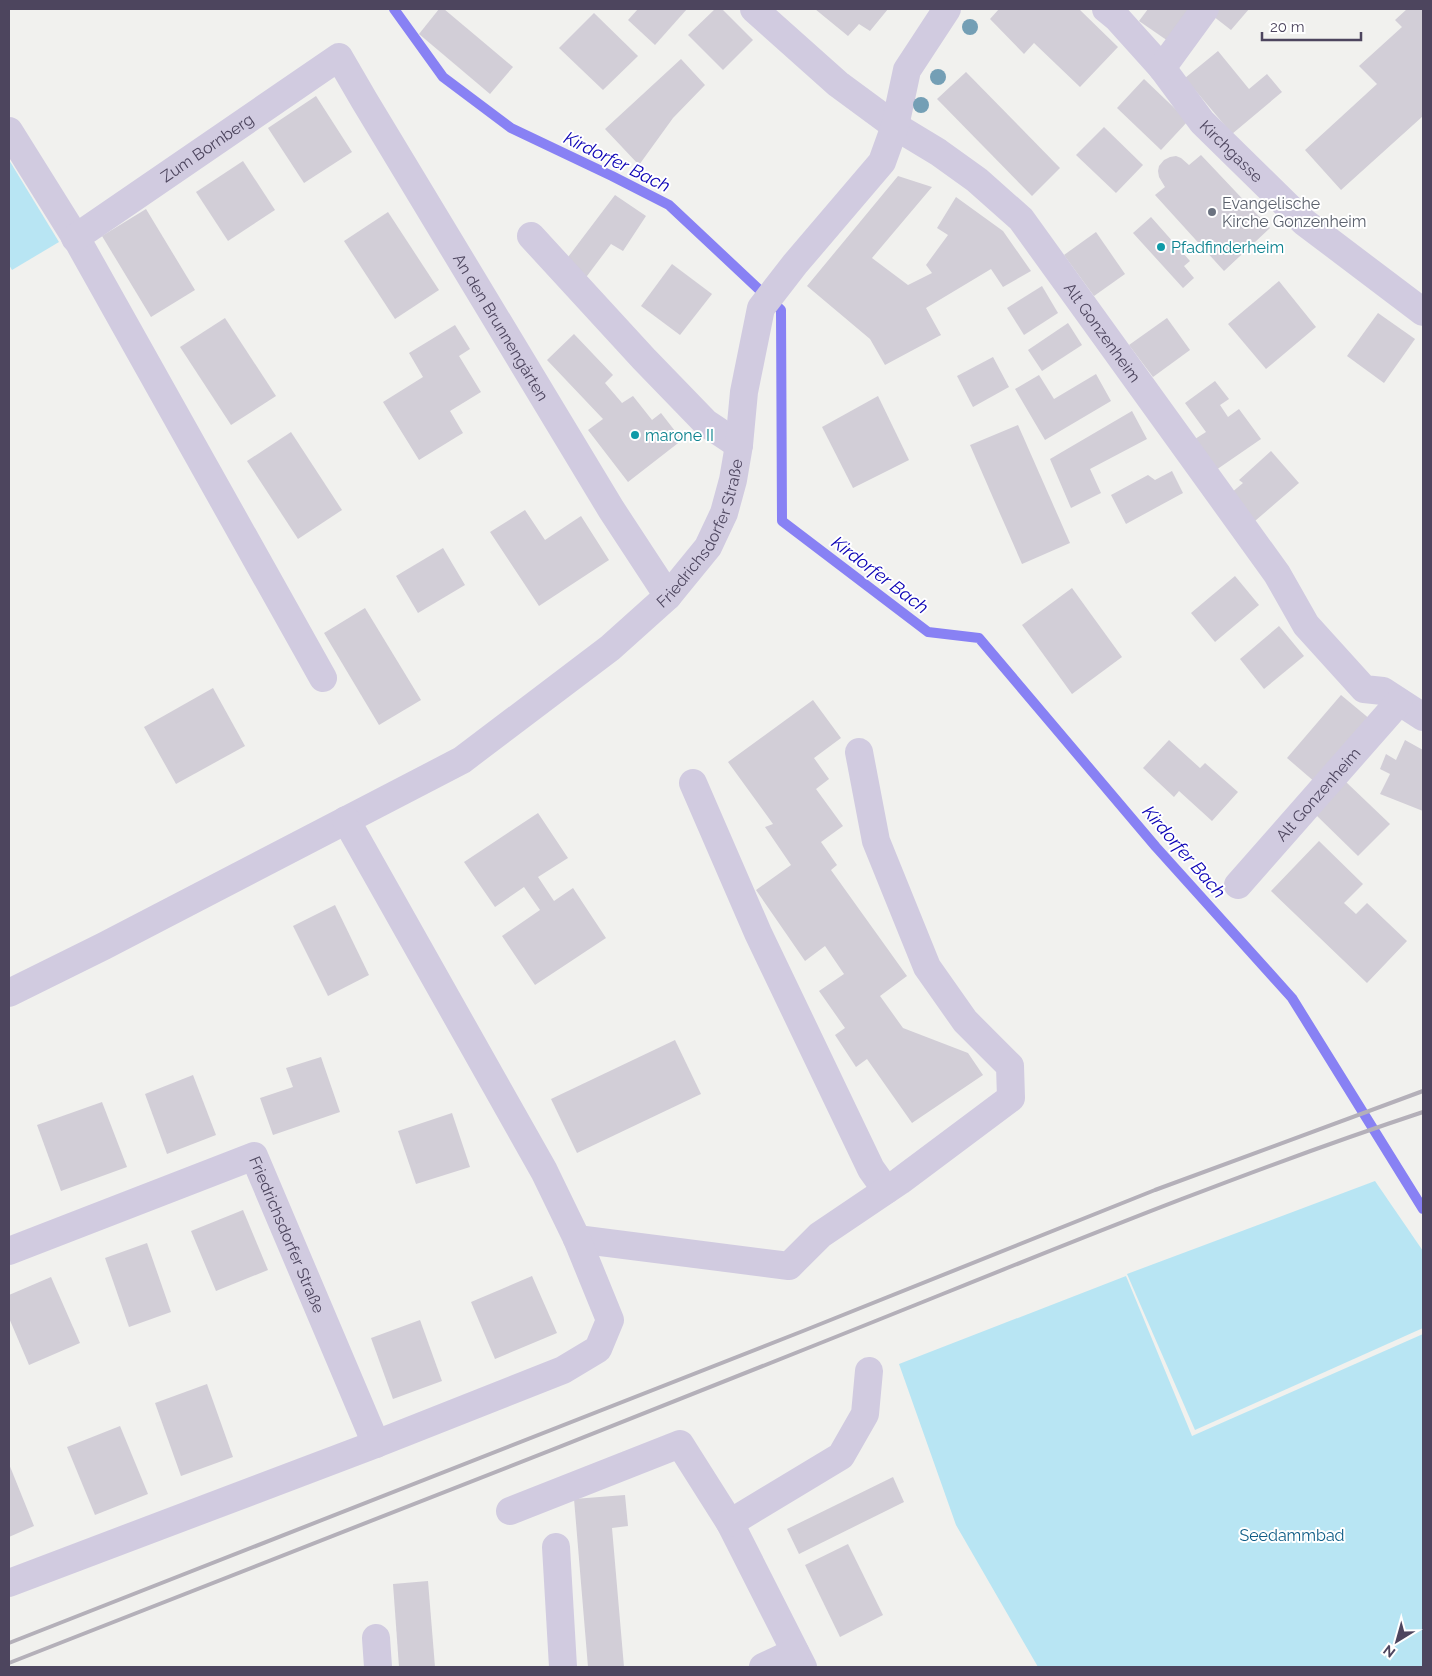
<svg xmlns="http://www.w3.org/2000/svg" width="1432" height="1676" viewBox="0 0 1432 1676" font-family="Raleway,sans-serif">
<rect width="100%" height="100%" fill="#f1f1ee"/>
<g fill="#b8e5f3">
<path d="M9 160 59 242 12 270 9 265Z"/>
<path d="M1375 1181 1423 1251V1328L1195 1430 1127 1274Z"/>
<path d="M1126 1276 1192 1436 1423 1334V1667H1038L956 1525 899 1364Z"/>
</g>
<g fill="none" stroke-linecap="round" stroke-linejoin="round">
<path stroke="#8881f4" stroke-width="10" d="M394 9 443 77 511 128 612 176 669 205 781 310 782 521 928 632 979 638 1156 847 1292 998 1423 1209"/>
</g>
<g fill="#d2ced7">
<path d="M439 9H444L513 67 490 94 419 34Z"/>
<path d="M638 9H687L655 45 628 20Z"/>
<path d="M715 9H722L753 40 723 70 688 35Z"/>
<path d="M815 9H888L870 31 859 24 848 36Z"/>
<path d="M999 9H1079L1118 47 1080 87 1034 43 1024 54 990 19Z"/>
<path d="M1148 9H1194L1168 41 1139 21Z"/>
<path d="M1219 9H1249L1231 30 1213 16Z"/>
<path d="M1407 9H1423V116L1341 190 1305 150 1377 84 1359 66 1402 27 1395 20Z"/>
<path d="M594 13 638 56 603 90 559 48Z"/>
<path d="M1218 51 1249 89 1267 74 1282 92 1232 134 1185 78Z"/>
<path d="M681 59 705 85 673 118 639 165 605 129Z"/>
<path d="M966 72 1060 168 1032 196 937 99Z"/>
<path d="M1144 79 1188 121 1161 150 1117 108Z"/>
<path d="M316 96 352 152 304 183 268 128Z"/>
<path d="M1104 127 1143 165 1116 193 1076 155Z"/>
<path d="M1201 155 1270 228 1224 271 1155 195 1165 187 1159 177 1158 171 1159 166 1164 160 1170 157 1176 156 1181 158 1189 165Z"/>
<path d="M243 161 275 210 228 241 196 192Z"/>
<path d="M898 176 932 187 872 258 908 285 932 273 926 265 948 235 937 228 956 197 1003 231 1031 271 1003 287 991 269 926 308 941 335 885 365 870 339 807 286Z"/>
<path d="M615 195 646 216 623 251 611 244 584 280 562 265Z"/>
<path d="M146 209 195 290 151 317 102 236Z"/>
<path d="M388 212 439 290 395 319 344 241Z"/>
<path d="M1151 217 1190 261 1184 266 1194 278 1183 288 1133 233Z"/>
<path d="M1096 232 1125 274 1094 296 1064 255Z"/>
<path d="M672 264 712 294 680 335 641 306Z"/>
<path d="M1279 281 1316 327 1266 369 1228 324Z"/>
<path d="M1042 286 1058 313 1024 335 1007 308Z"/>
<path d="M1378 313 1415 339 1384 383 1347 356Z"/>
<path d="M225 318 276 396 231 425 180 347Z"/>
<path d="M1167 318 1190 350 1153 377 1129 345Z"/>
<path d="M1068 323 1082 345 1042 371 1028 350Z"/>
<path d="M455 325 470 349 459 356 481 392 450 411 463 433 419 460 383 402 423 377 409 353Z"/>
<path d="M574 334 613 375 605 383 622 403 633 396 652 420 661 413 682 440 628 482 588 430 603 419 547 360Z"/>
<path d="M993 357 1009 387 973 407 957 376Z"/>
<path d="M1096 374 1111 401 1045 440 1015 389 1039 375 1054 399Z"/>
<path d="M1215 381 1229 399 1220 405 1228 417 1239 409 1261 439 1216 470 1195 439 1206 432 1185 403Z"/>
<path d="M878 396 909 460 853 488 822 427Z"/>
<path d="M1132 411 1147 439 1090 469 1101 493 1071 508 1050 459Z"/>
<path d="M1018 425 1070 543 1022 564 970 445Z"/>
<path d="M291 432 342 510 298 539 247 461Z"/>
<path d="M1271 451 1299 483 1255 521 1231 493 1243 483 1239 480Z"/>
<path d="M1172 471 1183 493 1126 524 1111 495 1148 475 1155 480Z"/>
<path d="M525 510 545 540 581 516 609 560 539 606 490 532Z"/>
<path d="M443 548 465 585 418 613 396 576Z"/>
<path d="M1235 576 1259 605 1215 642 1191 613Z"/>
<path d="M1072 588 1122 657 1072 694 1022 625Z"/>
<path d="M365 608 421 700 379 725 324 633Z"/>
<path d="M1279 626 1304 656 1264 689 1240 659Z"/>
<path d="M213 688 245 746 176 784 144 727Z"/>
<path d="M1341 695 1371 720 1316 783 1287 758Z"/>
<path d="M813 700 841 738 814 758 829 779 816 789 843 826 821 842 837 865 831 870 907 976 880 996 903 1028 968 1053 983 1075 912 1123 867 1059 856 1067 835 1035 845 1028 819 991 844 974 825 946 805 961 756 890 791 865 765 827 773 824 728 762Z"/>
<path d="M1169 740 1200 768 1205 763 1238 792 1212 821 1179 791 1174 797 1143 768Z"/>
<path d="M1405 740 1423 750V811L1380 794 1390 774 1380 769 1386 754 1396 760Z"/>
<path d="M1346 782 1390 824 1358 856 1315 814Z"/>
<path d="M538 813 568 858 538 877 554 901 573 888 606 938 535 985 502 936 540 910 524 887 495 907 464 862Z"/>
<path d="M1319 841 1363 884 1344 903 1356 914 1367 903 1407 941 1367 983 1271 891Z"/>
<path d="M335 905 369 975 328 996 293 926Z"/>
<path d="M675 1040 701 1094 577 1153 551 1099Z"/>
<path d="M321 1057 340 1112 273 1135 260 1098 293 1087 286 1068Z"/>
<path d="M193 1075 216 1135 167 1154 145 1094Z"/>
<path d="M102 1102 127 1167 61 1191 37 1125Z"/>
<path d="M452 1113 470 1167 416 1184 398 1131Z"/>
<path d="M243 1210 268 1270 216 1291 191 1231Z"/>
<path d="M147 1243 171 1312 129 1327 105 1258Z"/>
<path d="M532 1276 557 1333 495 1359 471 1302Z"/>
<path d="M51 1277 80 1343 29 1365 9 1318V1295Z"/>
<path d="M420 1320 442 1381 393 1399 371 1338Z"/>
<path d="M207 1384 233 1457 181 1476 155 1403Z"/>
<path d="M120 1426 148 1494 95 1515 67 1447Z"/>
<path d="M9 1464 34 1526 9 1537Z"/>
<path d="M893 1477 904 1502 799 1554 787 1529Z"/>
<path d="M625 1495 628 1526 612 1528 624 1667H588L574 1499Z"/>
<path d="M848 1544 883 1615 840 1637 805 1565Z"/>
<path d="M428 1581 435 1667H399L393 1584Z"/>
</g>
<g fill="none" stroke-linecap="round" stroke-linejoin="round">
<g stroke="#d1cbe0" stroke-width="28">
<path id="s1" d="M754 9 838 84 895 126 938 152 977 180 1021 219 1277 574 1306 625 1364 689 1383 691 1423 717"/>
<path id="s2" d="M1106 9 1117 18 1162 68 1202 122 1304 222 1423 312"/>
<path d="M1162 68 1205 9"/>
<path d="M9 131 79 243 323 678"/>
<path d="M531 236 644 359 706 423 739 445"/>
<path id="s3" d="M75 238 339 57 364 100 611 509 668 596"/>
<path d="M693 783 758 933 871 1169 886 1190"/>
<path id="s4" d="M1238 885 1399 702"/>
<path id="s5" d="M9 993 104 946 462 760 610 648 668 596 708 547 724 513 733 480 739 445 744 392 761 308 795 264 882 162 895 126 907 70 947 9"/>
<path d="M577 1239 789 1266 820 1235 900 1181 1011 1098 1010 1066 965 1021 927 967 876 841 859 752"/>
<path id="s6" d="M9 1251 254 1156 376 1444"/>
<path d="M510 1511 680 1444 730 1523 803 1667"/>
<path d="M730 1523 841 1456 865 1414 869 1371"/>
<path d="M556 1547 563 1667"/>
<path d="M9 1583 376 1444 563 1370 598 1349 610 1320 577 1239 544 1171 346 820"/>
<path d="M376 1638 378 1667"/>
<path d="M763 1667 795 1652"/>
</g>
<g stroke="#b4b0b9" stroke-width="4">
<path d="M9 1643 803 1331 1155 1190 1423 1091"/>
<path d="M9 1663C279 1557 549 1452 818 1344 1019 1264 1218 1180 1423 1112"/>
</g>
</g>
<g fill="#749fb5">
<circle cx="970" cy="27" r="8"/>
<circle cx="938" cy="77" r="8"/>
<circle cx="921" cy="105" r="8"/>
</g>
<circle fill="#6b7280" stroke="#fff" stroke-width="2" cx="1212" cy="212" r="5"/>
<g fill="#0f9aa8" stroke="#fff" stroke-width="2">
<circle cx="1161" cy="247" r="5"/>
<circle cx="635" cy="435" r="5"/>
</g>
<g text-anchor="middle" stroke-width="4" stroke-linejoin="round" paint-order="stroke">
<g font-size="16" fill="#4d455e" stroke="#fff">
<text dy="6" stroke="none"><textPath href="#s3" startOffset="160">Zum Bornberg</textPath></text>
<text dy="6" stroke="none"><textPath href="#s2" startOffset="190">Kirchgasse</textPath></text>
<text dy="6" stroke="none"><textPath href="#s3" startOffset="635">An den Brunnengärten</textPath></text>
<text dy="6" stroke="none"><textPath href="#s1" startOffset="480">Alt Gonzenheim</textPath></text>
<text dy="6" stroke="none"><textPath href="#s5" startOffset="845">Friedrichsdorfer Straße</textPath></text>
<text dy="6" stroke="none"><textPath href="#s4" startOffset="121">Alt Gonzenheim</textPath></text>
<text dy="6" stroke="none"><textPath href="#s6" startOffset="348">Friedrichsdorfer Straße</textPath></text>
</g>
<g font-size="16" fill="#5b616d" stroke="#fff" text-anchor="start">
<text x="1222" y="209">Evangelische<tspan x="1222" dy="18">Kirche Gonzenheim</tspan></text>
</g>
<g font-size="16" fill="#0d838f" stroke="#fff" text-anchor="start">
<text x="1171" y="253">Pfadfinderheim</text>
<text x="645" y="441">marone II</text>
</g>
<g font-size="16" fill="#0e5c86" stroke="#fff">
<text x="1292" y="1541">Seedammbad</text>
</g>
<g font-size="18" font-style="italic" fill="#0a00b5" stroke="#fff">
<text transform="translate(617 162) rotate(26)" y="6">Kirdorfer Bach</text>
<text transform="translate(880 575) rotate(37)" y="6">Kirdorfer Bach</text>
<text transform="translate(1184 852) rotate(49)" y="6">Kirdorfer Bach</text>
</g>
</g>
<rect width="1432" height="1676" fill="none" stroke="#4d455e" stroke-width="20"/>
<g transform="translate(1397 1641) rotate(217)" stroke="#ffffff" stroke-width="4" paint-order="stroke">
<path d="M0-4L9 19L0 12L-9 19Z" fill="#4d455e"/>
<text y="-8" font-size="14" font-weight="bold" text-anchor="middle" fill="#4d455e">N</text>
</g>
<path d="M1262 32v8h99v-8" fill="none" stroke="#4d455e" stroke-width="2.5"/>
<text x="1270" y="32" font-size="15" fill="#4d455e" stroke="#ffffff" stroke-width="4" paint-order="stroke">20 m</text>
</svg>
